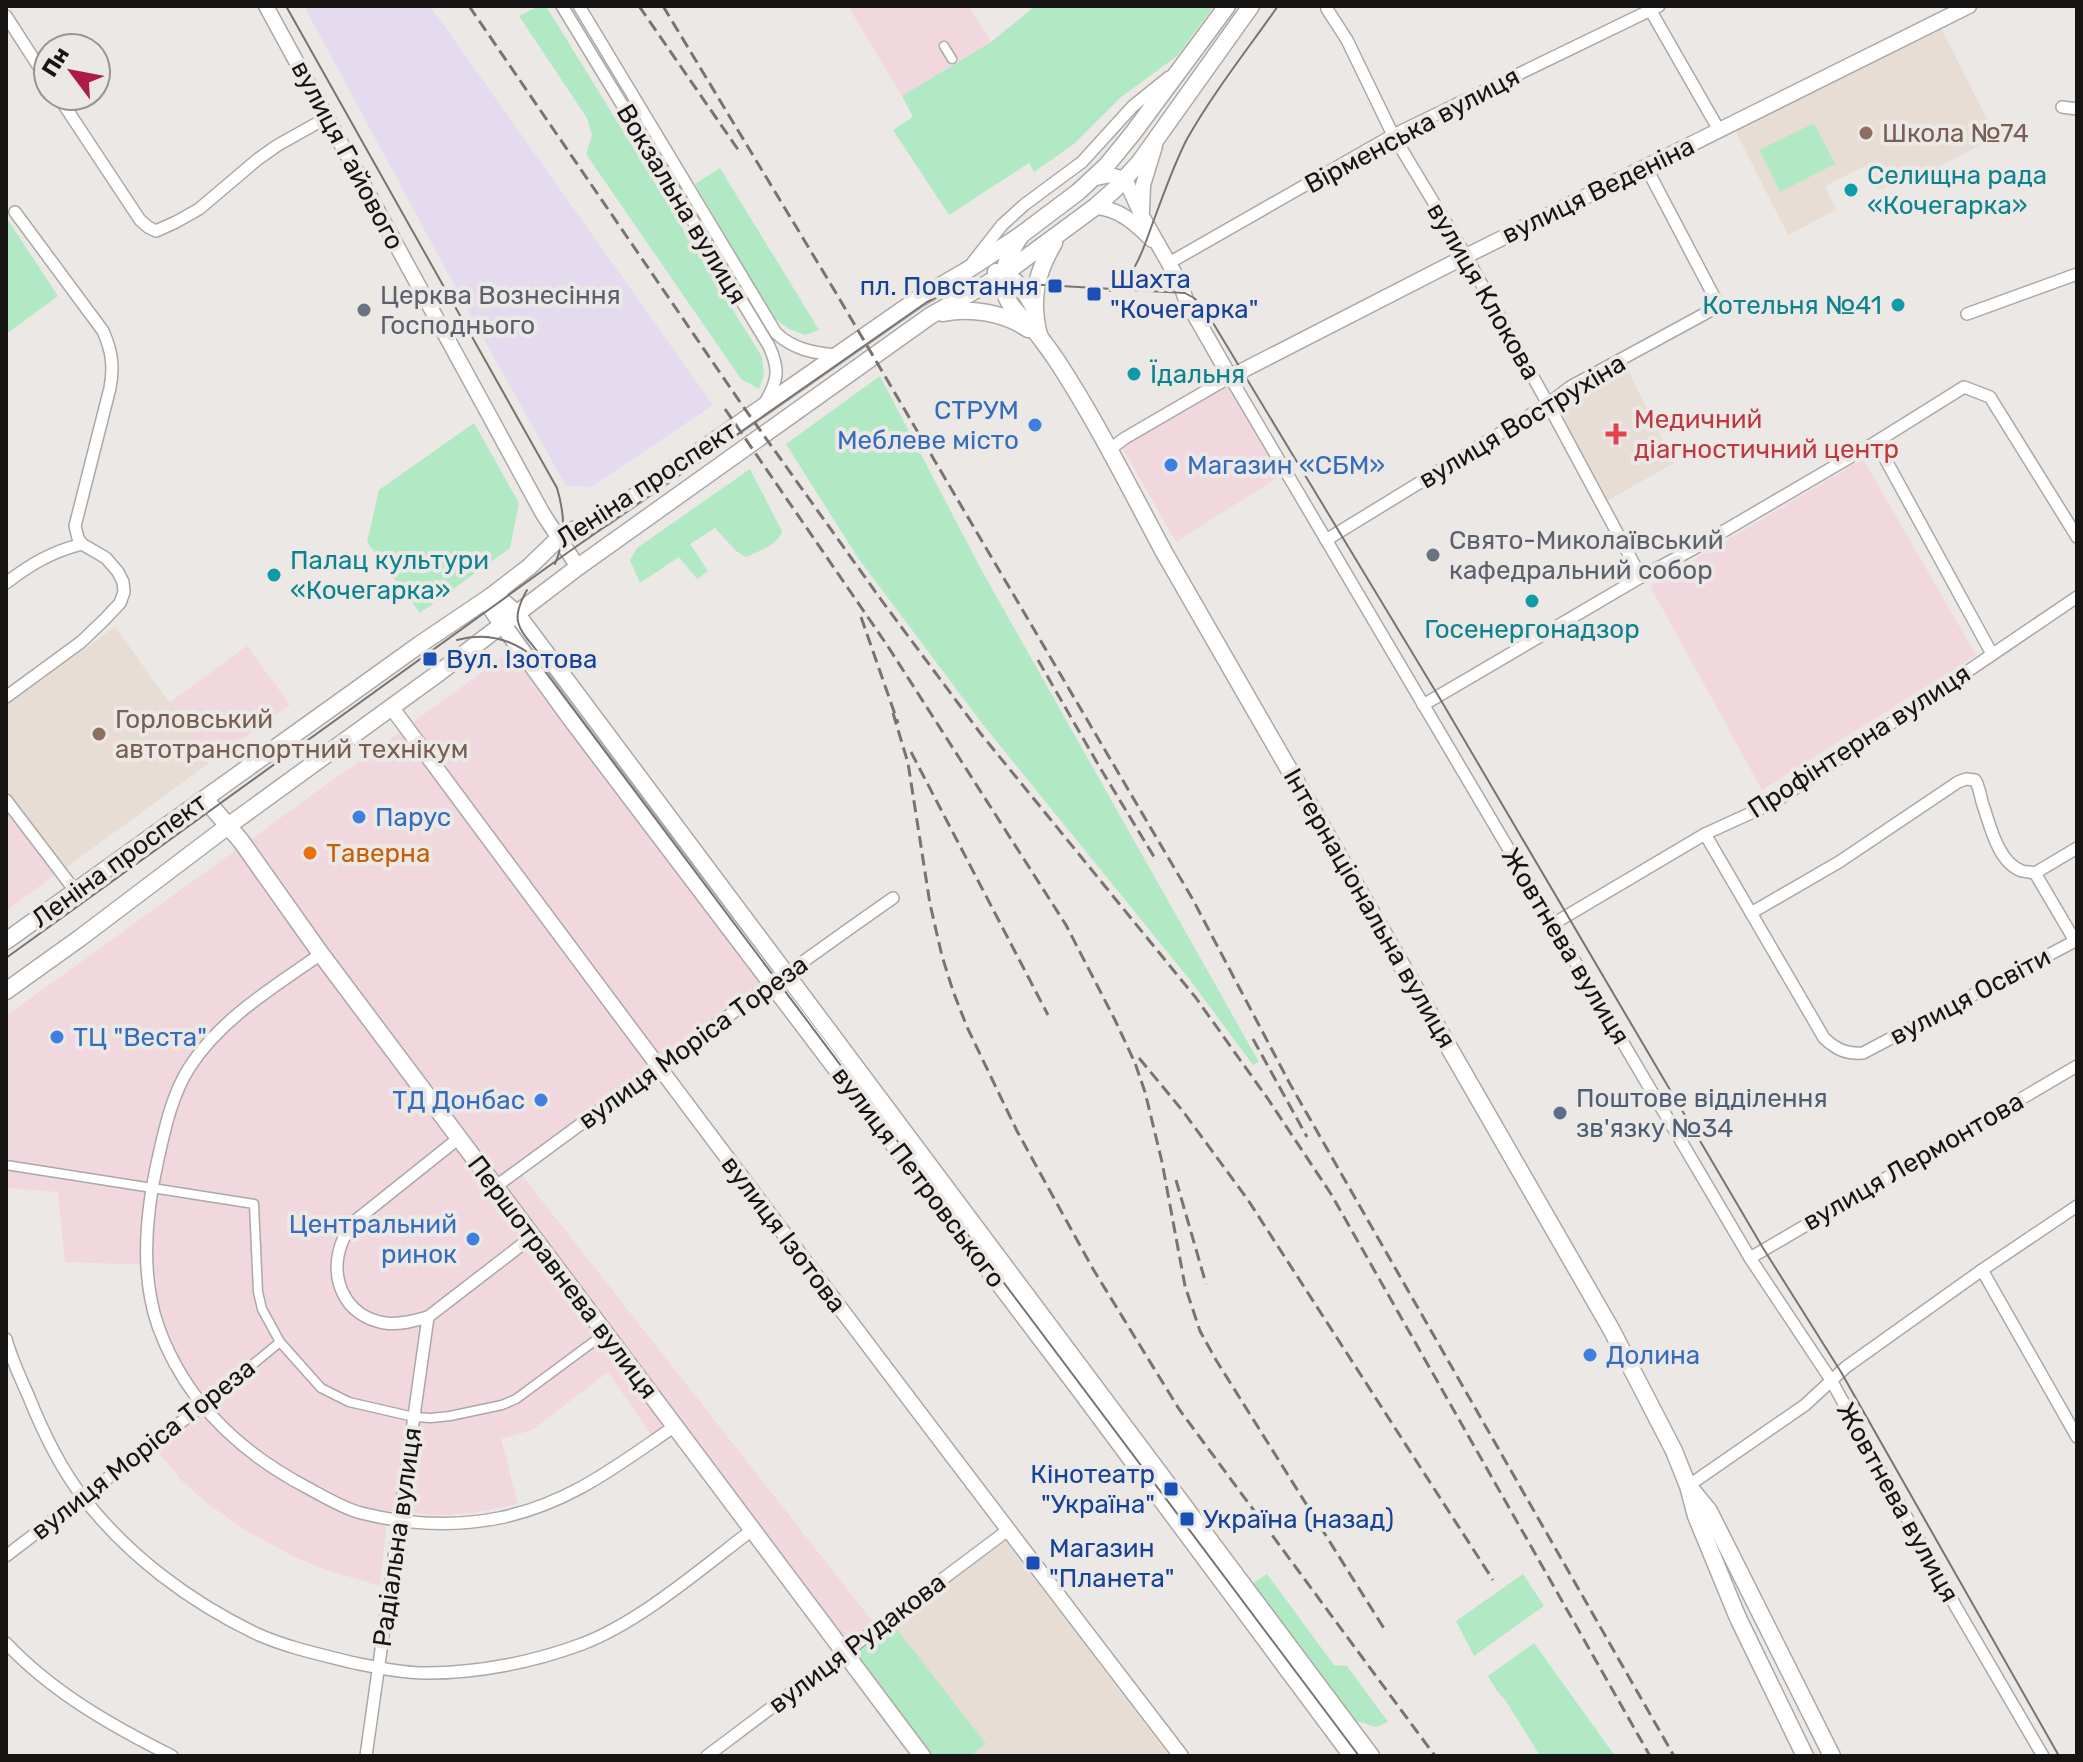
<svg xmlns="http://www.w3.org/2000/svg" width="2083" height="1762" viewBox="0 0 2083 1762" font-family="Rubik,sans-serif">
<rect width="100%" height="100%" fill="#ece8e5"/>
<g fill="#f1d8de">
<path d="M848 6H969L991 42 902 96Z"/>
<path d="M1227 386 1280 476 1176 542 1122 447Z"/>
<path d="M1863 459 1976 655 1762 790 1650 586Z"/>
<path d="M247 646 290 705 212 761 169 703Z"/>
<path d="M513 650 763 981 514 1165 873 1622 846 1643 675 1422 652 1436 608 1372 532 1430 501 1439 518 1504 474 1513 437 1515 388 1511 380 1586 327 1570 297 1558 250 1533 208 1504 183 1482 154 1447 208 1406 183 1369 167 1333 158 1300 152 1265 65 1262 58 1192 6 1188V1016Z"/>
<path d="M6 805 57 873 6 911Z"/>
</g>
<path fill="#e4dbef" d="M304 6H430L713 405 591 487 566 486 478 329Z"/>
<g fill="#e8ddd5">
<path d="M1941 28 1996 137 1927 173 1878 190 1865 166 1825 186 1836 210 1788 235 1735 130Z"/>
<path d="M1626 366 1674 463 1605 502 1557 404Z"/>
<path d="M115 627 212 761 64 869 6 789V706Z"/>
<path d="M1004 1539 1169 1756H933L855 1653Z"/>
</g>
<g fill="#b2e9c5">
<path d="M539 6H546L762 357 764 375 759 389 741 379 586 154 592 135 587 118 519 16Z"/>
<path d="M1035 6H1214L1177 56 1120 98 1074 144 1034 172 1029 163 949 215 893 130 913 117 902 96 991 42Z"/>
<path d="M1814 123 1835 164 1780 192 1759 150Z"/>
<path d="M720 168 819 330 805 335 789 329 773 317 695 184Z"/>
<path d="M6 217 58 296 6 334Z"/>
<path d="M880 376 982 571 1259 1062 1253 1065 1190 980 981 722 858 558 786 444Z"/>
<path d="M474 423 519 503 510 548 420 613 367 542 379 490Z"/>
<path d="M750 469 782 531C778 545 759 551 746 557L736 551 715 528 690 544 708 571 697 579 679 557 640 583 630 560 637 548Z"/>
<path d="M1267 1574 1334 1665 1347 1666 1388 1722 1376 1727 1353 1720 1253 1583Z"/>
<path d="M1523 1574 1544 1606 1474 1656 1456 1621Z"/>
<path d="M893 1624 986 1744 970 1756H933L855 1653Z"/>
<path d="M1534 1643 1615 1756H1540L1506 1701 1497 1691 1488 1676Z"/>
</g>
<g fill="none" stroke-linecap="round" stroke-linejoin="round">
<defs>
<g id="pedestrian">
<path d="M944 46 952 59"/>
<path d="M6 1165 254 1204 258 1292 262 1309 280 1342 321 1388 349 1402 414 1417 431 1418 450 1416 502 1405 516 1399 604 1334"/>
<path d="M202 1406 280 1342"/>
</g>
<g id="minor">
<path d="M562 6 769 346C780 370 778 380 765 403"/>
<path d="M579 6 776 333C793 349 813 353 836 355"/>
<path d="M1328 6 1327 9 1347 40 1393 135 1466 256 1548 404 1641 577"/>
<path d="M1648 6 1719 130"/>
<path d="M6 16 48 81"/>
<path d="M58 96 140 220 148 227 156 231 176 222 199 209 258 159 278 145 328 117"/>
<path d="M2062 107 2077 109"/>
<path d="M973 262 1002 225 1024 205 1082 162 1133 106 1169 77"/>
<path d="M1169 263 1393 135 1659 6"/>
<path d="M1967 314 2077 274"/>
<path d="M1876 442 1992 654"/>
<path d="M1109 450 1125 438 1230 377 1750 1258 1831 1380 1956 1607 2043 1756"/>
<path d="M1326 540 1548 404 1570 387 1719 306 1646 167"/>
<path d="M6 583C31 564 51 552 82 544"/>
<path d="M6 697 81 642 104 620 120 603 124 592 123 582 118 572 106 558 82 544 78 538 75 526 110 388C114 367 112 351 103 331L15 212"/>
<path d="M1423 705 1641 577 1695 548 1876 442 1964 387 1990 397 2077 537"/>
<path d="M6 800 76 892"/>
<path d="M1705 834 1824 1038C1837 1050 1846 1054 1863 1053L2077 940"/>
<path d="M1751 913 1839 862 1958 782 1966 779 1975 780C1980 788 1980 796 1983 805 1990 825 1998 863 2022 871 2026 872 2031 872 2035 873"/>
<path d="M1553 924 1705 834 1775 802 2077 597"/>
<path d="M2075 941 2035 873 2077 848"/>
<path d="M321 954C275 986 220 1019 189 1068 172 1095 165 1128 158 1159 146 1212 140 1274 158 1326 185 1401 238 1451 306 1487 323 1496 342 1508 361 1513 405 1524 454 1527 499 1518 569 1504 618 1465 675 1426"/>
<path d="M459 1138 355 1221C350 1228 345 1235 342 1242 328 1278 345 1317 385 1323 399 1325 414 1321 428 1317L533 1236"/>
<path d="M495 1187C628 1090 758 992 893 898"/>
<path d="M1750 1258 2077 1066"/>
<path d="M1982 1270 2077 1437"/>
<path d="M6 1339C11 1358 20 1377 28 1395 42 1430 59 1466 82 1496 127 1555 190 1602 257 1634 286 1647 318 1654 350 1662 375 1667 401 1673 427 1673 478 1673 534 1662 582 1644 640 1622 702 1568 752 1530"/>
<path d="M1688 1486 1805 1405 1846 1367 1982 1270 2077 1206"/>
<path d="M6 1556 202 1406"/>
<path d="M6 1643C52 1692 112 1726 172 1756"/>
<path d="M366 1756 428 1317"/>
<path d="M707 1756 1008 1530"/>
</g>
<g id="tertiary">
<path d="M266 6 543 514 578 567"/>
<path d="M1092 179 1110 175 1125 179 1142 216 1180 283 1186 300 1230 377 1466 256 1969 6"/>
<path d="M1095 207C1119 208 1136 224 1152 240"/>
<path d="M1142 211 1143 185 1155 146"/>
<path d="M392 708C652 1060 915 1409 1181 1756"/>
</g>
<g id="secondary">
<path d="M1021 235C1010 252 999 272 1005 293 1010 310 1028 322 1039 336 1045 344 1051 352 1057 361 1097 422 1130 489 1165 554L1611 1329 1674 1451 1688 1486 1696 1516 1738 1618 1805 1756"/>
<path d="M996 272C1016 278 1023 288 1033 306"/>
<path d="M943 313C970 307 1005 313 1028 329"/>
<path d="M1039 335C1030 300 1036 273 1054 243"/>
<path d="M490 597 501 600 516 613 1371 1756"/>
<path d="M490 597 491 608 495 614 571 719 1079 1389 1352 1756"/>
<path d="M205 799 241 841 321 954 922 1756"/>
<path d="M6 941 419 645 490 597 529 567 559 538 573 530 582 529 605 517 918 299 966 271 1021 235 1078 192 1107 165 1133 133 1227 6"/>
<path d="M6 991 80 938 228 826 440 672 578 567 930 316 1004 274 1095 207 1114 190 1139 163 1251 6"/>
<path d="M1691 1489 1709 1511 1832 1756"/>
</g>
</defs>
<use href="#pedestrian" stroke="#aca8a5" stroke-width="11"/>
<use href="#minor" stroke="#aca8a5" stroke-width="14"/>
<use href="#tertiary" stroke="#aca8a5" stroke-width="17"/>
<use href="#secondary" stroke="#aca8a5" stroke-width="19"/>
<use href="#pedestrian" stroke="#fff" stroke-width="8"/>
<use href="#minor" stroke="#fff" stroke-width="11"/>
<use href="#tertiary" stroke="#fff" stroke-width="14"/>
<use href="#secondary" stroke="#fff" stroke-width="16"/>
<g stroke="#777472" stroke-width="2">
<path d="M286 6 557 488C565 515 566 538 555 564"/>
<path d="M1110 291C1134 281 1144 247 1152 225 1163 196 1173 166 1187 139 1213 93 1247 50 1278 6"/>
<path d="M527 590C508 623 520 629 541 656"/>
<path d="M457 640C486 632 512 639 535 658L1359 1756"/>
<path d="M6 958 567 553 927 302C948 291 966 284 990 282L1185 293 1194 298 1204 308 1439 697 1763 1248 1841 1372 2059 1756"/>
</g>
<g stroke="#777472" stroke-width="3" stroke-dasharray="12 6" stroke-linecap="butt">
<path d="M469 6 740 402 882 601 981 734 1196 998 1268 1099 1331 1194 1650 1756"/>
<path d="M639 6 739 151"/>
<path d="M663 6 836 293 1192 898 1290 1084 1674 1756"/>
<path d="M725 409 887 645 1066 925 1115 1020 1135 1063 1145 1092 1162 1162 1185 1286 1200 1331 1216 1360 1385 1630"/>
<path d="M861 617 898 723"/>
<path d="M1038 660 1099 766 1156 860"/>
<path d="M893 713 908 763 930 904 942 956 953 991 967 1027 1017 1131 1093 1269 1179 1409 1435 1756"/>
<path d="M911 752 1048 1015"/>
<path d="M1253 1039 1307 1137"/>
<path d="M1139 1058 1182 1110 1248 1200 1493 1580"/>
<path d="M1176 1180 1206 1284"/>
</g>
</g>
<g fill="#8d6e63" stroke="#ece8e5" stroke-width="3">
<circle cx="1866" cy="133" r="8"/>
<circle cx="99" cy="734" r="8"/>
</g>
<g fill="#0f9aa8" stroke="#ece8e5" stroke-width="3">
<circle cx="1851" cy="190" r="8"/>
<circle cx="1898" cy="305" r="8"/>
<circle cx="1134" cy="374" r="8"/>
<circle cx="274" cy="575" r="8"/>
<circle cx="1532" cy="601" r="8"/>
</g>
<g fill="#1a4fb4" stroke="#ece8e5" stroke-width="3">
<rect x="1047" y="278" width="16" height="16" rx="4"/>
<rect x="1086" y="286" width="16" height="16" rx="4"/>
<rect x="422" y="651" width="16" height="16" rx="4"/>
<rect x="1163" y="1481" width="16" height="16" rx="4"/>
<rect x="1179" y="1511" width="16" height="16" rx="4"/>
<rect x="1025" y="1555" width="16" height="16" rx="4"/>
</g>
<g fill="#6b7280" stroke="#ece8e5" stroke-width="3">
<circle cx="364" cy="310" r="8"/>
<circle cx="1433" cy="555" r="8"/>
</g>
<g fill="#3f7fe0" stroke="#ece8e5" stroke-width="3">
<circle cx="1035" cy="425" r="8"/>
<circle cx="1171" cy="465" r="8"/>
<circle cx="359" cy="817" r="8"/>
<circle cx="57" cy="1037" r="8"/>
<circle cx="541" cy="1100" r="8"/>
<circle cx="473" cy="1239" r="8"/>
<circle cx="1590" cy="1355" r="8"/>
</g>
<path fill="#e0444e" stroke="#ece8e5" stroke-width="3" d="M1612 422h8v8h8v8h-8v8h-8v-8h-8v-8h8z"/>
<circle fill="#e8710a" stroke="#ece8e5" stroke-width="3" cx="310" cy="853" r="8"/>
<circle fill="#5c6f8a" stroke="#ece8e5" stroke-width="3" cx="1560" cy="1113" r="8"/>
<g text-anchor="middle" stroke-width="8" stroke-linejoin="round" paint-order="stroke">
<g font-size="26" fill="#171514" stroke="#ece8e5">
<text transform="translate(1412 130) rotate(-28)" y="9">Вірменська вулиця</text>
<text transform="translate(348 155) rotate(62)" y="9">вулиця Гайового</text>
<text transform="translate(1598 190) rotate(-26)" y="9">вулиця Веденіна</text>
<text transform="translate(682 204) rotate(59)" y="9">Вокзальна вулиця</text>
<text transform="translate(1484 291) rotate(60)" y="9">вулиця Клокова</text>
<text transform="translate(1522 421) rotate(-31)" y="9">вулиця Вострухіна</text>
<text transform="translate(646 484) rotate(-33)" y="9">Леніна проспект</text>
<text transform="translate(1859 741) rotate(-33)" y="9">Профінтерна вулиця</text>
<text transform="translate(119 860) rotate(-36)" y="9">Леніна проспект</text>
<text transform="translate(1370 908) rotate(60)" y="9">Інтернаціональна вулиця</text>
<text transform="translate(1566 946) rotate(59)" y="9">Жовтнева вулиця</text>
<text transform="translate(1970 996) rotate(-28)" y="9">вулиця Освіти</text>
<text transform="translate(693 1042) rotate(-36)" y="9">вулиця Моріса Тореза</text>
<text transform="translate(1913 1161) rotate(-30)" y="9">вулиця Лермонтова</text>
<text transform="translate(919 1177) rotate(53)" y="9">вулиця Петровського</text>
<text transform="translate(784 1234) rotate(53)" y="9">вулиця Ізотова</text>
<text transform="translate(563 1277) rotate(53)" y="9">Першотравнева вулиця</text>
<text transform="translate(143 1449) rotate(-38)" y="9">вулиця Моріса Тореза</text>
<text transform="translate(1898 1502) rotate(61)" y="9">Жовтнева вулиця</text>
<text transform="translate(397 1537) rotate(-82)" y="9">Радіальна вулиця</text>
<text transform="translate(857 1643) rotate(-37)" y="9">вулиця Рудакова</text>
</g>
<g font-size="26" fill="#785e54" stroke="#ece8e5" text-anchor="start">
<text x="1882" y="142">Школа №74</text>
<text x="115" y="728">Горловський<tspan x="115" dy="30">автотранспортний технікум</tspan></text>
</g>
<g font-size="26" fill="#0d838f" stroke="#ece8e5" text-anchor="start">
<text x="1867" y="184">Селищна рада<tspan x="1867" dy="30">«Кочегарка»</tspan></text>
<text x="1882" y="314" text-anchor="end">Котельня №41</text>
<text x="1150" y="383">Їдальня</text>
<text x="290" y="569">Палац культури<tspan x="290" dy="30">«Кочегарка»</tspan></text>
<text x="1532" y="638" text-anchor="middle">Госенергонадзор</text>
</g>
<g font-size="26" fill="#164399" stroke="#ece8e5" text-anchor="start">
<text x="1110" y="288">Шахта<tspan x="1110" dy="30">"Кочегарка"</tspan></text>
<text x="1039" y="295" text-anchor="end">пл. Повстання</text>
<text x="446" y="668">Вул. Ізотова</text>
<text x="1155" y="1483" text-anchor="end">Кінотеатр<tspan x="1155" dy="30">"Україна"</tspan></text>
<text x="1203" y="1528">Україна (назад)</text>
<text x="1049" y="1557">Магазин<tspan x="1049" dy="30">"Планета"</tspan></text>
</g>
<g font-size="26" fill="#5b616d" stroke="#ece8e5" text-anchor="start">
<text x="380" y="304">Церква Вознесіння<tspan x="380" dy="30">Господнього</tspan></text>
<text x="1449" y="549">Свято-Миколаївський<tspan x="1449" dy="30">кафедральний собор</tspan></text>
</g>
<g font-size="26" fill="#366cbe" stroke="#ece8e5" text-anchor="start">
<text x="1019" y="419" text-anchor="end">СТРУМ<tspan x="1019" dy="30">Меблеве місто</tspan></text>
<text x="1187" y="474">Магазин «СБМ»</text>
<text x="375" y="826">Парус</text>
<text x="73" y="1046">ТЦ "Веста"</text>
<text x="525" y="1109" text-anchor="end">ТД Донбас</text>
<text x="457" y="1233" text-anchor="end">Центральний<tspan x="457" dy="30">ринок</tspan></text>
<text x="1606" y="1364">Долина</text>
</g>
<g font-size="26" fill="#be3a42" stroke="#ece8e5" text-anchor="start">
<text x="1634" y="428">Медичний<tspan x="1634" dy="30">діагностичний центр</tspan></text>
</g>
<g font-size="26" fill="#c56008" stroke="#ece8e5" text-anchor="start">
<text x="326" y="862">Таверна</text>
</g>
<g font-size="26" fill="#4e5e75" stroke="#ece8e5" text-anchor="start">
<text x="1576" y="1107">Поштове відділення<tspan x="1576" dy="30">зв'язку №34</tspan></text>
</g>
</g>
<rect width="2083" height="1762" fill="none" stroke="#171514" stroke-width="16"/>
<g transform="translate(72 72) rotate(302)"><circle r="38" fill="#ece8e5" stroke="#979491" stroke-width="2"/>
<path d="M0-6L14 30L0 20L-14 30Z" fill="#ae1b4a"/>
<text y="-12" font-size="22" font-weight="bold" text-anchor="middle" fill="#171514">Пн</text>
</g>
</svg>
